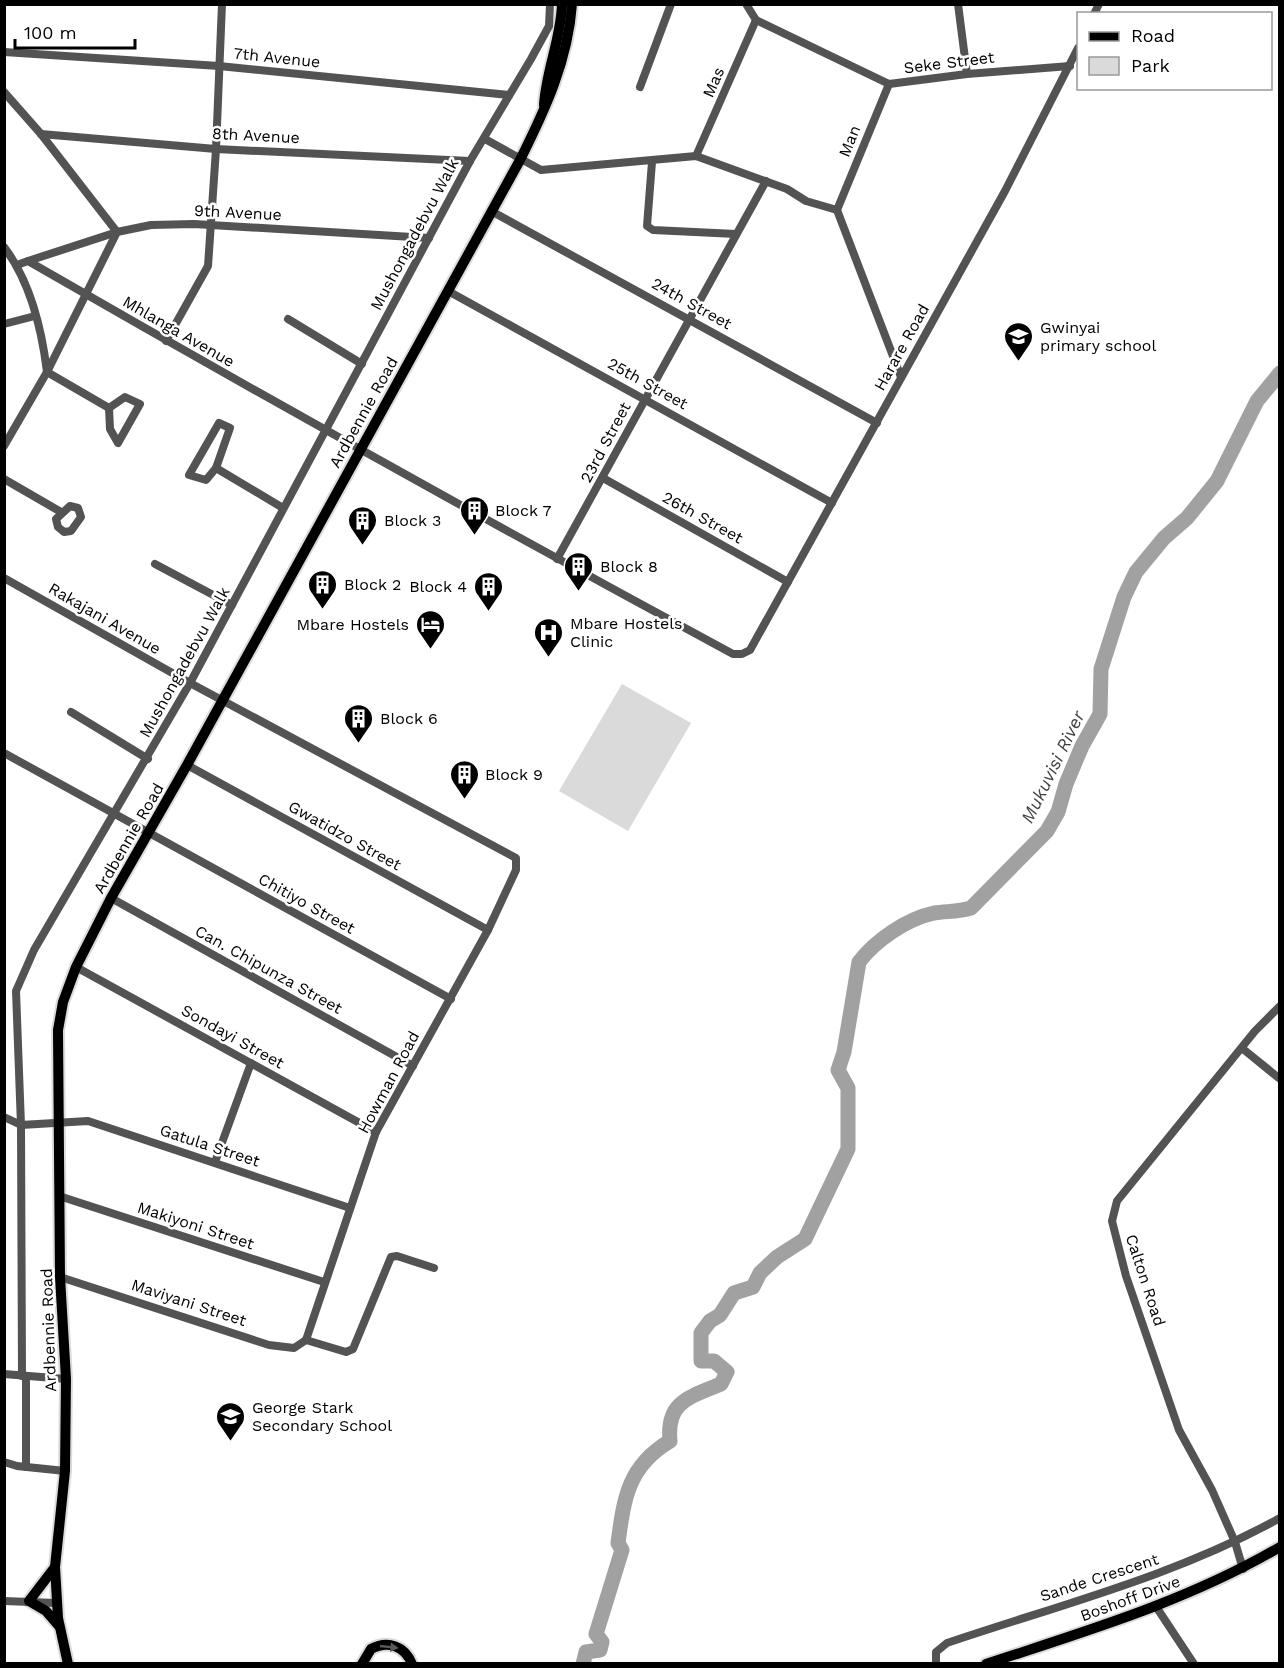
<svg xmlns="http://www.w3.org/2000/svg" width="1284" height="1668" viewBox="0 0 1284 1668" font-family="'Work Sans',sans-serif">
<rect width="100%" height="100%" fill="#fff"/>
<path fill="#dadada" d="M622 684 691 723 628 831 559 791Z"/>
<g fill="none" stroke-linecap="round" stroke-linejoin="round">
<path stroke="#a1a1a1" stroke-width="15" d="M583 1664 586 1652 600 1650 602 1642 596 1634 622 1550 618 1543C624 1498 628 1466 670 1441 666 1401 690 1397 721 1384L727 1372 714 1361H701V1333L710 1321 720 1315 734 1293 753 1287 760 1273 777 1257 805 1239 848 1149V1088L838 1070 844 1052 859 962C875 941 906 919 934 913 947 911 958 912 971 908L1047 831 1058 812 1066 784 1082 746 1100 714 1101 669 1124 597 1136 572 1164 538 1187 518 1217 481 1257 401 1280 373"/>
<defs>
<g id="major">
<path d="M544 105C546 71 561 39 562 4"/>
<path d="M55 1567 29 1601 46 1611 59 1626"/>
<path d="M68 1664 58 1618 55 1567 65 1471 66 1379 60 1277 58 1030 63 1002 76 967 111 898 187 765 520 160C545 110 568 61 572 4"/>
<path d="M362 1664 371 1649C388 1640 405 1646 412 1664"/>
<path d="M986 1664C1086 1631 1188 1601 1280 1547"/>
</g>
</defs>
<use href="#major" stroke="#dbdbdb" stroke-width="14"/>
<g stroke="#535353" stroke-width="8">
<path d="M746 4 756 20 889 84 967 74 1070 66"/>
<path d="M958 4 967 74"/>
<path d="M1094 14 1099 4"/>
<path d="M4 52 219 66 509 95"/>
<path d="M640 87 671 4"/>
<path d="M4 92 41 134 117 232 28 261"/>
<path d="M41 134 216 149 470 161"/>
<path d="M485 139 541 170 696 156 787 189 806 201 837 210"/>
<path d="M696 156 756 20"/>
<path d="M652 162 647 226 653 230 736 234"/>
<path d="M837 210 901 377"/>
<path d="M837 210 889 84"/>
<path d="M491 211 877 423"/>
<path d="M4 247C30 281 42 331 47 372L109 408"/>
<path d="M17 265 28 261C261 395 496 526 733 654H742L750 650 1005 191 1078 48"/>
<path d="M448 291 832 503"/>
<path d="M288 319 362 364"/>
<path d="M4 324 35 316"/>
<path d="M166 341 208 266 216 149 222 4"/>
<path d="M125 397 140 404 118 443 110 429 109 408Z"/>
<path d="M219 423 230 428 216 468 206 480 189 475Z"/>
<path d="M4 446 47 372 117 232 151 225 194 224 429 238"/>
<path d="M216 468 283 508"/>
<path d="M603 478 788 582"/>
<path d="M4 479 61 512"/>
<path d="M70 506 78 508 81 517 71 531 64 532 58 527 56 519Z"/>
<path d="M557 559 766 181"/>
<path d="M155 564 232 605"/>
<path d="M4 578 190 683 516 858V870L488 930 376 1132 306 1340"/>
<path d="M71 712 148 759"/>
<path d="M4 753 451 999"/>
<path d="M187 765 488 930"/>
<path d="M111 898 413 1066"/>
<path d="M76 967 376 1132"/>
<path d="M1243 1049 1280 1079"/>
<path d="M4 1117 21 1125 88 1121 350 1208"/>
<path d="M215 1162 251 1063"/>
<path d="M59 1196 324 1282"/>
<path d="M60 1277 269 1345 294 1348 306 1340"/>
<path d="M306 1340 346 1352 353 1349 391 1257 397 1256 434 1268"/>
<path d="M4 1374 66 1379"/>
<path d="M22 1376 21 1125 16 991 34 950 190 683 470 161 531 59 549 26 550 4"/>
<path d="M4 1462 17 1466 65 1471"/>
<path d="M26 1467V1376"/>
<path d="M1243 1569 1235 1542 1212 1490 1179 1430 1126 1276 1112 1221 1117 1201 1255 1031 1280 1006"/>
<path d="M4 1601 56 1603"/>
<path d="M1155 1605 1194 1664"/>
<path d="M936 1664V1652L947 1643C1059 1605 1175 1576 1280 1518"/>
</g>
<use href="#major" stroke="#000" stroke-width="10"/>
</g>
<defs><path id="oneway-solid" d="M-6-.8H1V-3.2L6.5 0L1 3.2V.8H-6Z" transform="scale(1.5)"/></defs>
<use fill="#595959" href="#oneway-solid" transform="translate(389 1647) rotate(6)"/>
<defs>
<symbol id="school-pin" viewBox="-11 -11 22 30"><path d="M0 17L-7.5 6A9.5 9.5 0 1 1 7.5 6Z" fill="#000" stroke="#fff"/><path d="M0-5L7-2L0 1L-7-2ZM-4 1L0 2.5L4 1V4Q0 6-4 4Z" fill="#fff"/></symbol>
<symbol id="building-pin" viewBox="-11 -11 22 30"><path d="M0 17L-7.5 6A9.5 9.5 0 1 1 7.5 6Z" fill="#000" stroke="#fff"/><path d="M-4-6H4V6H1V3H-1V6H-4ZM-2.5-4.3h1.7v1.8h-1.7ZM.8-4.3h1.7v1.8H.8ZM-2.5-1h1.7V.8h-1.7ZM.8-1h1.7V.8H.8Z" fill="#fff"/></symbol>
<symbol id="hotel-pin" viewBox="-11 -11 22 30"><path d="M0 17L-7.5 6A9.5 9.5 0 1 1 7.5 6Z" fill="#000" stroke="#fff"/><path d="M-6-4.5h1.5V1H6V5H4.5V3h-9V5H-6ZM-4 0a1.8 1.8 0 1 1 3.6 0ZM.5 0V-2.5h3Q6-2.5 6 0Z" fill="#fff"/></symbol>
<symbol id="hospital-pin" viewBox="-11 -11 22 30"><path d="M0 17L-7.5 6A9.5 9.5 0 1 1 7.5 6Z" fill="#000" stroke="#fff"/><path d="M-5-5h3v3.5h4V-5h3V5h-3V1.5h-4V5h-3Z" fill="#fff"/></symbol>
</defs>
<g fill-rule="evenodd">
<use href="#school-pin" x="1002" y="320" width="33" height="45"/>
<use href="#building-pin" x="458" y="494" width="33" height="45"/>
<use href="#building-pin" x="346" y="504" width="33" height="45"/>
<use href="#building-pin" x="562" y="550" width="33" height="45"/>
<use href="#building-pin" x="306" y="568" width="33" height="45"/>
<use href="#building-pin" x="472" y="570" width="33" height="45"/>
<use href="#hotel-pin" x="414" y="608" width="33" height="45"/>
<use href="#hospital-pin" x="532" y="616" width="33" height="45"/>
<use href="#building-pin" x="342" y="702" width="33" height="45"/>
<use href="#building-pin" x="448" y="758" width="33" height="45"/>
<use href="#school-pin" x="214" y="1400" width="33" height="45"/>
</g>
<g text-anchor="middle" stroke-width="5" stroke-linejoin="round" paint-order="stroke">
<g font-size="16" fill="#000" stroke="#fff">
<text transform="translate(277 57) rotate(6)" y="6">7th Avenue</text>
<text transform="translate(949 62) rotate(-7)" y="6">Seke Street</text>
<text transform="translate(713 82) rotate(-66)" y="6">Mas</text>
<text transform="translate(256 135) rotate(3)" y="6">8th Avenue</text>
<text transform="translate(849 141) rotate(-68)" y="6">Man</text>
<text transform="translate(238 212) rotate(3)" y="6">9th Avenue</text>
<text transform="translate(414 234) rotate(-62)" y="6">Mushongadebvu Walk</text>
<text transform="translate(692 303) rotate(29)" y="6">24th Street</text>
<text transform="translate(179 331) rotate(30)" y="6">Mhlanga Avenue</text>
<text transform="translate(901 347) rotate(-61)" y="6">Harare Road</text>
<text transform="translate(648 383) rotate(29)" y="6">25th Street</text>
<text transform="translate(363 412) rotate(-61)" y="6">Ardbennie Road</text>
<text transform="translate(605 442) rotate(-62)" y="6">23rd Street</text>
<text transform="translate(703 517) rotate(29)" y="6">26th Street</text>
<text transform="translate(105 618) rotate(30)" y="6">Rakajani Avenue</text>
<text transform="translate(184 662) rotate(-61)" y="6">Mushongadebvu Walk</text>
<text transform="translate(345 835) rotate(29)" y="6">Gwatidzo Street</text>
<text transform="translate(128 838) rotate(-60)" y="6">Ardbennie Road</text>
<text transform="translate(307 903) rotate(29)" y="6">Chitiyo Street</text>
<text transform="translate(269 969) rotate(29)" y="6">Can. Chipunza Street</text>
<text transform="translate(233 1036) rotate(29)" y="6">Sondayi Street</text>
<text transform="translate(388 1082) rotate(-62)" y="6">Howman Road</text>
<text transform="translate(210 1145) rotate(18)" y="6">Gatula Street</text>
<text transform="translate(196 1225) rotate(18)" y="6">Makiyoni Street</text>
<text transform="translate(1146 1280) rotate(72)" y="6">Calton Road</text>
<text transform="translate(189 1302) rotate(18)" y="6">Maviyani Street</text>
<text transform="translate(48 1330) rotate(-92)" y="6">Ardbennie Road</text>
<text transform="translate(1099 1577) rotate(-18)" y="6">Sande Crescent</text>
<text transform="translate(1130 1598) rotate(-20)" y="6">Boshoff Drive</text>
</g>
<g font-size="16" fill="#000" stroke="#fff" text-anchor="start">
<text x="1040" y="333">Gwinyai<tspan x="1040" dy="18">primary school</tspan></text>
<text x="495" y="516">Block 7</text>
<text x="384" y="526">Block 3</text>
<text x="600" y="572">Block 8</text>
<text x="344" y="590">Block 2</text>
<text x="467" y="592" text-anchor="end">Block 4</text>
<text x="570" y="629">Mbare Hostels<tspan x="570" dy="18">Clinic</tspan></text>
<text x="409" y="630" text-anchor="end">Mbare Hostels</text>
<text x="380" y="724">Block 6</text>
<text x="485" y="780">Block 9</text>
<text x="252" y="1413">George Stark<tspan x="252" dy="18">Secondary School</tspan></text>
</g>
<g font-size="18" font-style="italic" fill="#424242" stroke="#fff">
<text transform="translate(1053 767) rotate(-64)" y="6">Mukuvisi River</text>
</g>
</g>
<rect width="1284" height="1668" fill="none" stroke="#000000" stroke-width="12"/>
<rect x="1077" y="12" width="195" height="78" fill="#ffffff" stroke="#999999" stroke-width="1.5"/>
<rect x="1089" y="32" width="30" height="9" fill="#000000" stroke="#999999" stroke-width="1.5"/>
<text x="1131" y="42" font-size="18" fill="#000000">Road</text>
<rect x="1089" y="57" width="30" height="18" fill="#dadada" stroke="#999999" stroke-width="1.5"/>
<text x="1131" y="72" font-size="18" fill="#000000">Park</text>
<path d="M15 39v9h120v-9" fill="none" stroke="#000000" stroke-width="3"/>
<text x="24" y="39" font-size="18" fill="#000000" stroke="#ffffff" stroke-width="4.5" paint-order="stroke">100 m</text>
</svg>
